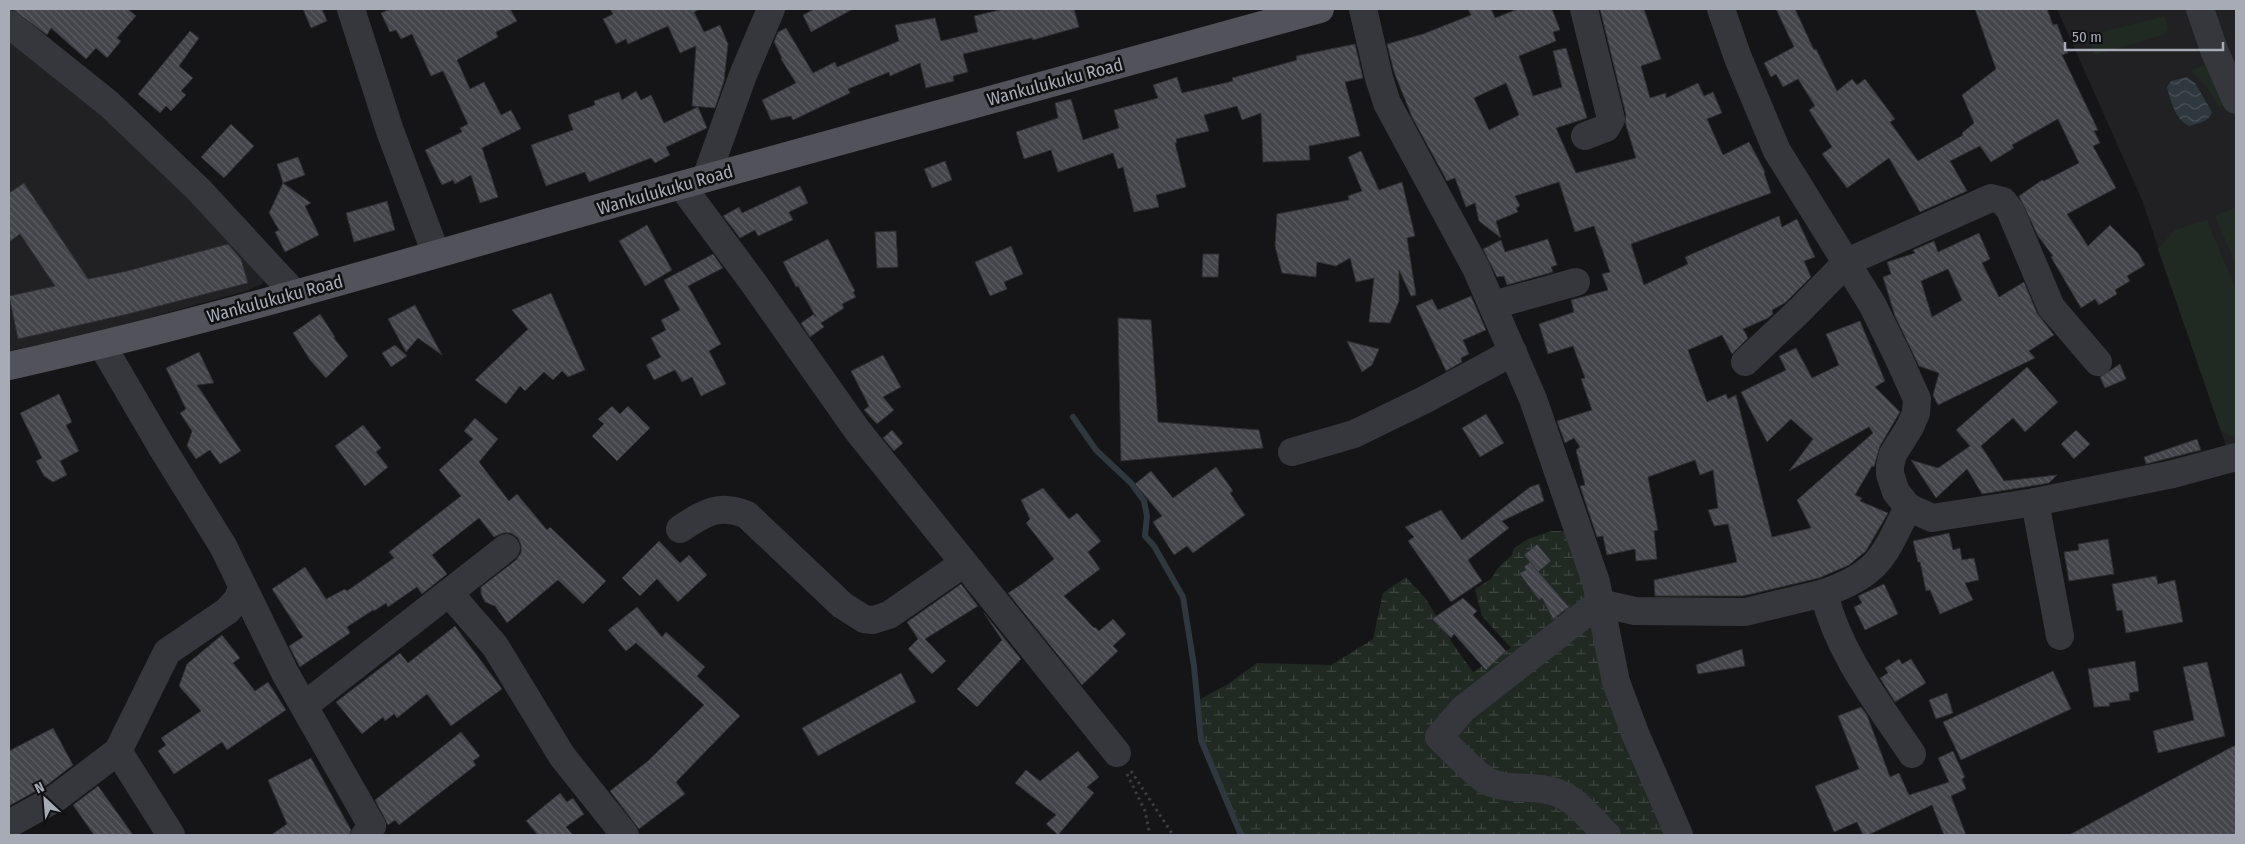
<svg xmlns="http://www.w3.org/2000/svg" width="2245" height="844" viewBox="0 0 2245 844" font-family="'Fira Sans Condensed',sans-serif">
<defs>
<pattern id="wetland-marsh" width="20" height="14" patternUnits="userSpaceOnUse" patternTransform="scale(1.25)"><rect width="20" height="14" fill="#212923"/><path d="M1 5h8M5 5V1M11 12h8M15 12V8" fill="none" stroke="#3e4541"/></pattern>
<pattern id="water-waves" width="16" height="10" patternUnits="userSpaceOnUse" patternTransform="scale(1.25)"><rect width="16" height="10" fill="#2f373f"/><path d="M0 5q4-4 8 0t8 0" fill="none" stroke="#4a5158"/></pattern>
<pattern id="building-back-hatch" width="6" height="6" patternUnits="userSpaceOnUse" patternTransform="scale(1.25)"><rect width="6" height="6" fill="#44454a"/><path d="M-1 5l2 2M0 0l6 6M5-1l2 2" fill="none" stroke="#5c5d62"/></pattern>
</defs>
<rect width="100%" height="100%" fill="#151517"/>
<g fill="#212124">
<path d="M2057 9H2236V446L2227 449 2142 200Z"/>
<path d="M9 33 102 106 270 273 262 284 246 291 79 337 9 351Z"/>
</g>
<g fill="#212923">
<path d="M2165 16 2168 29 2163 35 2095 55 2086 36Z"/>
<path d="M2212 62 2229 103 2218 107C2215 99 2211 92 2205 85 2201 80 2193 76 2192 70Z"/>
<path d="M2236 207V265L2215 216Z"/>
<path d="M2207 220 2236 290V438L2221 431 2158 249 2175 230Z"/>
</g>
<path fill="url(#wetland-marsh)" d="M1551 531H1568L1672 835H1241L1201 740 1197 701 1228 684 1257 663 1331 665 1373 639 1383 593 1406 577 1426 599 1453 644 1473 672 1511 648 1482 616 1475 589 1491 579 1498 568 1512 555 1514 548 1528 539Z"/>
<path fill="url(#water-waves)" d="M2187 77 2195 83 2212 112C2209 122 2198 123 2189 126 2175 119 2171 102 2167 87L2171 81Z"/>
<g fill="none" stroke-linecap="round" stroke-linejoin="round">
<path stroke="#2f373f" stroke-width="6" d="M1073 417 1096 450 1131 483 1144 501 1147 516 1145 536 1154 546 1183 597 1194 666 1201 740 1241 835"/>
</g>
<g fill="url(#building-back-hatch)" stroke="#2f2f33" fill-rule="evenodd">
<path d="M12 9H128L136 16 117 38 121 41 107 58 96 48 86 59 51 28 47 35Z"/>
<path d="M303 9H322L327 21 311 28Z"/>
<path d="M390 9H510L517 21 496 32 498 37 457 60 470 89 484 82 501 115 511 110 521 129 482 148 498 197 480 203 471 175 455 184 453 180 442 185 425 150 462 132 460 128 468 124 443 71 431 76 412 34 401 39 396 30 390 32 381 13Z"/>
<path d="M610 9H701L694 12 704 32 720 25 728 44 724 81 715 108 692 106 696 46 680 53 668 26 628 44 626 39 616 44 603 19 613 14Z"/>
<path d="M814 9H853L811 32 803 15Z"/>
<path d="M1004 9H1074L1079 27 1033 40 1032 38 963 54 968 72 953 76 954 81 926 88 920 63 890 76 889 72 848 89 850 93 793 120 791 116 771 120 762 100 796 83 781 59 782 58 774 42 778 32 786 28 813 73 835 62 837 67 899 41 895 25 935 18 941 41 978 32 974 16Z"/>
<path d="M1468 9H1491L1495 18 1518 9H1552L1560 30 1553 32 1556 41 1519 56 1533 96 1562 87 1553 51 1566 48 1587 118 1556 128 1576 173 1636 158 1625 122 1626 115 1600 9H1644L1661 59 1641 66 1650 98 1666 93V98L1698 83 1704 96 1713 92 1722 113 1707 119 1723 155 1749 142 1765 172 1764 173 1771 193 1631 244 1644 285 1688 264 1685 257 1779 216 1782 227 1797 219 1815 257 1804 261 1811 277 1785 303 1772 310 1773 314 1768 318 1743 329 1748 338 1732 354 1722 335 1688 350 1707 402 1726 394 1728 399 1736 395 1772 537 1811 528 1797 500 1873 433 1869 427 1789 471 1813 439 1791 419 1767 442 1741 392 1786 370 1779 356 1796 348 1812 378 1839 365 1826 334 1860 321 1885 381 1875 387 1900 412 1880 446 1874 467 1872 466 1855 495 1862 498 1860 501 1888 513 1866 551 1849 565 1819 578 1743 596H1655L1654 580 1737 562 1728 524 1714 526 1708 510 1718 508 1713 470 1700 475 1695 460 1648 477 1658 530 1654 531 1657 559 1636 561 1635 549 1607 555 1603 536 1597 537 1580 486 1585 485 1576 450 1580 447 1574 438 1565 443 1557 421 1592 410 1581 379 1585 378 1573 346 1548 354 1539 324 1574 312 1571 300 1608 290 1602 274 1610 272 1594 226 1575 232 1559 182 1515 196 1520 206 1516 208 1518 212 1496 221 1501 238 1479 221 1475 203 1466 207 1455 178 1447 181 1412 117 1394 72 1387 44 1423 34 1471 15ZM1506 83 1519 115 1489 130 1474 98Z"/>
<path d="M1776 9H1795L1814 50 1816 49 1837 91 1852 79 1857 85 1865 79 1895 119 1890 122 1918 161 1963 135 1962 133 1974 123 1962 95 1996 69 1975 9H2047L2053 25 2057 24 2068 53 2062 55 2098 130 2094 131 2100 143 2093 146 2116 188 2067 214 2088 246 2110 225 2138 253 2145 265 2127 276 2130 281 2115 290 2117 294 2099 305 2095 299 2081 308 2051 257 2053 256 2038 236 2019 196 2042 180 2044 181 2079 163 2058 119 2012 145 2014 148 1991 162 1980 146 1950 161 1967 191 1920 212 1889 158 1847 188 1822 154 1832 147 1809 110 1815 106 1798 79 1783 87 1776 74 1771 77 1764 63 1794 47Z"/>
<path d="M190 31 199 38 179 66 193 78 181 91 186 95 171 111 166 106 160 113 138 94Z"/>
<path d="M1355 44 1363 78 1345 82 1360 136 1309 146 1310 160 1263 162 1261 113 1242 120 1237 106 1204 115 1209 131 1176 139 1177 143H1175L1186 187 1156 195 1159 207 1134 212 1123 167 1118 169 1113 153 1058 172 1051 150 1024 159 1016 132 1058 118 1055 103 1071 99 1083 140 1119 128 1114 110 1158 98 1153 85 1177 77 1182 93 1233 81 1232 78 1297 60 1296 56Z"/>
<path d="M636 91 641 100 651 95 664 123 698 107 707 128 666 147 670 155 655 163 651 158 589 182 585 172 546 186 531 145 573 130 568 115 595 105 594 101 619 92 622 100Z"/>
<path d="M231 124 254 146 224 178 201 157Z"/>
<path d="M1361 151 1379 190 1402 182 1415 236 1407 238 1416 295 1411 296 1399 270V301L1390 323 1369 322 1374 278 1356 282 1350 258 1336 266 1317 262 1316 277 1282 273 1275 246 1277 214 1349 200 1348 196 1362 191 1348 157Z"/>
<path d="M298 157 305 175 283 183 277 164Z"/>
<path d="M945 161 952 180 932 188 924 169Z"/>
<path d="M24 183 88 279 127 271 228 244 241 259 248 283 128 314 18 339 9 296 55 286 20 234 9 242V193Z"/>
<path d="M283 183 311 203 305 206 319 235 285 252 275 232 279 230 269 213Z"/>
<path d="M800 186 808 203 789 212 793 220 758 236 755 230 740 238 723 216 739 207 742 213Z"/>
<path d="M387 201 395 230 354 242 346 213Z"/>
<path d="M647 225 672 270 645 286 619 241Z"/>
<path d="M896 231 898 267 877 268 875 232Z"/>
<path d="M1979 233 1990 259 1982 263 1999 297 2024 282 2037 313 2054 335 2029 351 2035 358 1938 405 1933 395 1939 373 1919 366 1895 316 1883 277 1891 274 1887 262 1915 253 1913 250 1934 241 1938 252ZM1948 269 1962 300 1932 317 1921 281Z"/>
<path d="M828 239 855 291 853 292 856 297 842 304 844 308 821 323 824 327 810 337 801 323 814 314 816 317 798 286 796 287 783 262Z"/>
<path d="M1548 239 1557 265 1551 267 1553 272 1507 285 1504 276 1497 277 1483 249 1501 240 1505 252Z"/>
<path d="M1011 246 1023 274 1004 282 1007 289 990 296 975 262Z"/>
<path d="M713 254 723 268 688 286 721 344 709 351 726 384 701 396 692 377 682 382 675 370 654 380 646 365 661 357 651 338 666 330 661 320 680 310 664 280Z"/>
<path d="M1203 254H1219L1218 277H1202Z"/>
<path d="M551 293 585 370 568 377 562 371 553 380 544 372 525 391 520 386 506 404 475 380 528 329 512 310Z"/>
<path d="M1471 296 1486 330 1463 340 1469 354 1461 358 1462 362 1446 371 1416 306 1432 299 1438 310Z"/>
<path d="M415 305 442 355 418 338 406 352 388 319Z"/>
<path d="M320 314 335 337 334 338 348 356 326 378 310 360 293 333Z"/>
<path d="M1118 318 1151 320 1158 422 1259 430 1263 448 1121 461Z"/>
<path d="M1347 341 1379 349 1372 365 1362 372Z"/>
<path d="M395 345 407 356 391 367 382 353Z"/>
<path d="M199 352 214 383 197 385 241 451 220 464 210 450 196 459 187 446 192 431 180 413 186 409 166 368Z"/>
<path d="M883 355 901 387 883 397 894 410 877 424 864 410 869 406 851 371Z"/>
<path d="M2120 364 2126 379 2105 388 2100 377Z"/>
<path d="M2027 367 2058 402 2025 432 2013 418 1981 446 2004 481 2057 475 2049 483 1982 494 1967 469 1936 498 1911 460 1938 468 1970 446 1956 430Z"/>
<path d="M59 394 72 422 66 425 79 451 60 461 67 475 53 482 44 476 36 461 42 458 20 413Z"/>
<path d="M612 406 620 414 628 406 650 428 617 461 592 436 604 424 598 419Z"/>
<path d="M1486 414 1504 443 1480 457 1462 428Z"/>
<path d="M475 418 498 439 479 462 509 501 517 494 547 530 550 527 606 581 583 604 558 580 507 623 495 606 485 602 481 594V587L516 560 521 553V545L518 538 511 533H503L494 537 479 518 432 555 447 574 422 594 417 587 388 607 386 603 374 611 373 610 347 627 350 633 300 667 289 646 303 637 272 589 305 567 326 599 345 589 347 591 394 558 389 552 461 496 439 470 473 439 464 431Z"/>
<path d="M363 425 381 448 376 452 388 467 365 486 335 446Z"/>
<path d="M892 430 903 443 894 451 883 438Z"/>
<path d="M2076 430 2090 444 2074 459 2061 444Z"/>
<path d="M2197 439 2201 450 2146 464 2144 457Z"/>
<path d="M1216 467 1233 491 1230 493 1245 515 1193 553 1187 546 1174 555 1153 522 1162 516 1135 484 1151 471 1173 498Z"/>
<path d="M1539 484 1544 501 1502 521 1509 528 1468 560 1482 581 1451 602 1408 541 1414 537 1405 527 1441 510 1462 540 1530 487Z"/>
<path d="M1043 488 1069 519 1077 513 1101 541 1088 552 1100 569 1064 596 1094 628 1095 627 1099 631 1113 619 1126 634 1113 646 1118 651 1082 685 1008 593 1022 584 1054 559 1026 523 1030 519 1021 500Z"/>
<path d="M1949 533 1953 550 1960 548 1962 560 1974 558 1979 580 1965 583 1973 600 1940 614 1930 590 1926 591 1920 562H1918L1913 541Z"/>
<path d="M2108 539 2114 574 2069 581 2064 552 2079 550 2078 544Z"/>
<path d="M659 541 680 563 689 555 707 575 678 602 657 579 640 596 622 578Z"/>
<path d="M1537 544 1551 561 1538 572 1524 555Z"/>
<path d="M1530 562 1569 607 1553 619 1542 598 1539 600 1519 573 1526 570 1524 567Z"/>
<path d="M2156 576 2158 584 2175 580 2183 622 2126 633 2122 610 2117 611 2112 584Z"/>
<path d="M961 584 978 606 925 639 946 661 932 674 908 649 918 639 907 622Z"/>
<path d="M1884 584 1898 614 1865 630 1854 607 1862 603 1858 596Z"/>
<path d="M1463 598 1477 611 1473 615 1506 651 1486 670 1454 634 1451 638 1432 619Z"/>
<path d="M637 607 662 637 666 632 705 667 697 676 740 716 676 782 685 794 639 829 610 791 648 761 704 705 636 643 626 651 608 630Z"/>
<path d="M984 613 1021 659 977 707 957 689 1002 640Z"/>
<path d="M455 626 502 689 451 726 427 694 397 718 394 714 385 721 383 717 362 734 336 702 400 653 408 663Z"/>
<path d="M222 635 240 658 233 663 255 691 268 682 286 710 227 750 222 742 174 774 158 751 166 745 161 738 201 711 179 686 187 664Z"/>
<path d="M1742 649 1745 666 1698 674 1696 665Z"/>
<path d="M1899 659 1902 664 1911 659 1926 683 1895 702 1880 678 1888 673 1885 668Z"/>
<path d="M2135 661 2139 691 2129 693 2130 700 2109 703 2110 706 2094 707 2088 669Z"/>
<path d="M2207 662 2225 736 2158 753 2153 731 2194 720 2183 667Z"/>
<path d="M2053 671 2071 709 1961 760 1943 722Z"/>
<path d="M901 673 916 702 818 756 802 728Z"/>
<path d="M1947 693 1953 713 1936 719 1929 700Z"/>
<path d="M1861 707 1867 715 1890 777 1899 773 1909 795 1949 782 1938 758 1953 751 1965 777 1962 779 1966 789 1951 796 1966 835H1944L1932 805 1868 835H1863L1857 822 1834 832 1815 786 1859 769 1838 716Z"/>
<path d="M53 728 73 765 47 785 9 806V751Z"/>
<path d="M461 732 480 756 473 761 476 765 399 825 395 820 388 825 375 800Z"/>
<path d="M2236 745V835H2069L2228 749Z"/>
<path d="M1078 751 1099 777 1087 787 1094 793 1058 835 1046 824 1056 815 1015 783 1026 770 1040 781Z"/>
<path d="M311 758 351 830 350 835H271L287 824 268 780Z"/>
<path d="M98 786 126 825 133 835H94L73 805Z"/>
<path d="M560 793 567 802 573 798 584 814 566 827 573 835H538L526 821Z"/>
</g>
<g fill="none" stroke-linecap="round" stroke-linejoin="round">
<g stroke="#3c3d42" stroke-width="3" stroke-dasharray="2.5 4" stroke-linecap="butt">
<path d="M1131 771 1173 835"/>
<path d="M1127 774 1145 811 1150 835"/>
</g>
<g stroke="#36373c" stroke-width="28">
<path d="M351 9 390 131 436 254"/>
<path d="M1363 9 1379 78 1387 103 1476 268 1533 399 1596 582 1616 682 1635 733 1679 835"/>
<path d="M1584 9 1611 119 1606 128 1585 136"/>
<path d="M1721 9 1738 58 1777 151 1872 304 1899 359 1917 399 1916 413 1910 427 1893 454 1890 466V474L1896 492 1908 507 1932 518 2035 502 2173 474 2236 457"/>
<path d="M2200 9 2214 50 2236 100"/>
<path d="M9 24 109 104 199 190 295 294"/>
<path d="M706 178 743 75 771 9"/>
<path d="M681 185 755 285 857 430 1117 753"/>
<path d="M1493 305 1576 282"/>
<path d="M102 345 161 446 223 546 285 673 372 826 365 835"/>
<path d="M1745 362 1800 310 1847 262 1991 198 2003 201 2010 210 2051 307 2098 362"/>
<path d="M1292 452 1354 434 1426 399 1513 352"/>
<path d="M2035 502 2060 636"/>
<path d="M1908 507C1884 556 1879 574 1824 593 1838 653 1878 703 1912 754"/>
<path d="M680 529C705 513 718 503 747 515L842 605 864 619 873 620 889 615 964 563"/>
<path d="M449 593 495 646 562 756 625 835"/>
<path d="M305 705 506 548"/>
<path d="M118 751 171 835"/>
<path d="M9 824 56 798 118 751 167 652 227 611 237 600 243 587"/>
<path d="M1607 835C1593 822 1577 800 1558 793 1535 784 1509 792 1487 781 1476 775 1449 747 1439 737L1463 709 1599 603 1635 611 1745 612 1824 593"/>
</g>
<path stroke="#52535a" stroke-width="28" d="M9 366C213 321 414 260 616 203 850 137 1085 74 1320 9"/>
</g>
<g text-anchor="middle" stroke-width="5" stroke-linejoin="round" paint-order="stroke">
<g font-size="18" fill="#a7abb6" stroke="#101012">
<text transform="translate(1055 82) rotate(-15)" y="6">Wankulukuku Road</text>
<text transform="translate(665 190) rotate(-16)" y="6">Wankulukuku Road</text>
<text transform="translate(275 299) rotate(-15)" y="6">Wankulukuku Road</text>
</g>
</g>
<rect width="2245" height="844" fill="none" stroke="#a7abb6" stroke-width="20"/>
<g transform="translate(45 799) rotate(334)" stroke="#101012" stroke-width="4" paint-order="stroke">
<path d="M0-4L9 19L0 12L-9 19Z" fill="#a7abb6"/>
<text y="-8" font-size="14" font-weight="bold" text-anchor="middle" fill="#a7abb6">N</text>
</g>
<path d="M2065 42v8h158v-8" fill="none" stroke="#a7abb6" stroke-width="2.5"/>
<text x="2072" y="42" font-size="15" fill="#a7abb6" stroke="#101012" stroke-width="4" paint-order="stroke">50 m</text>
</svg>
